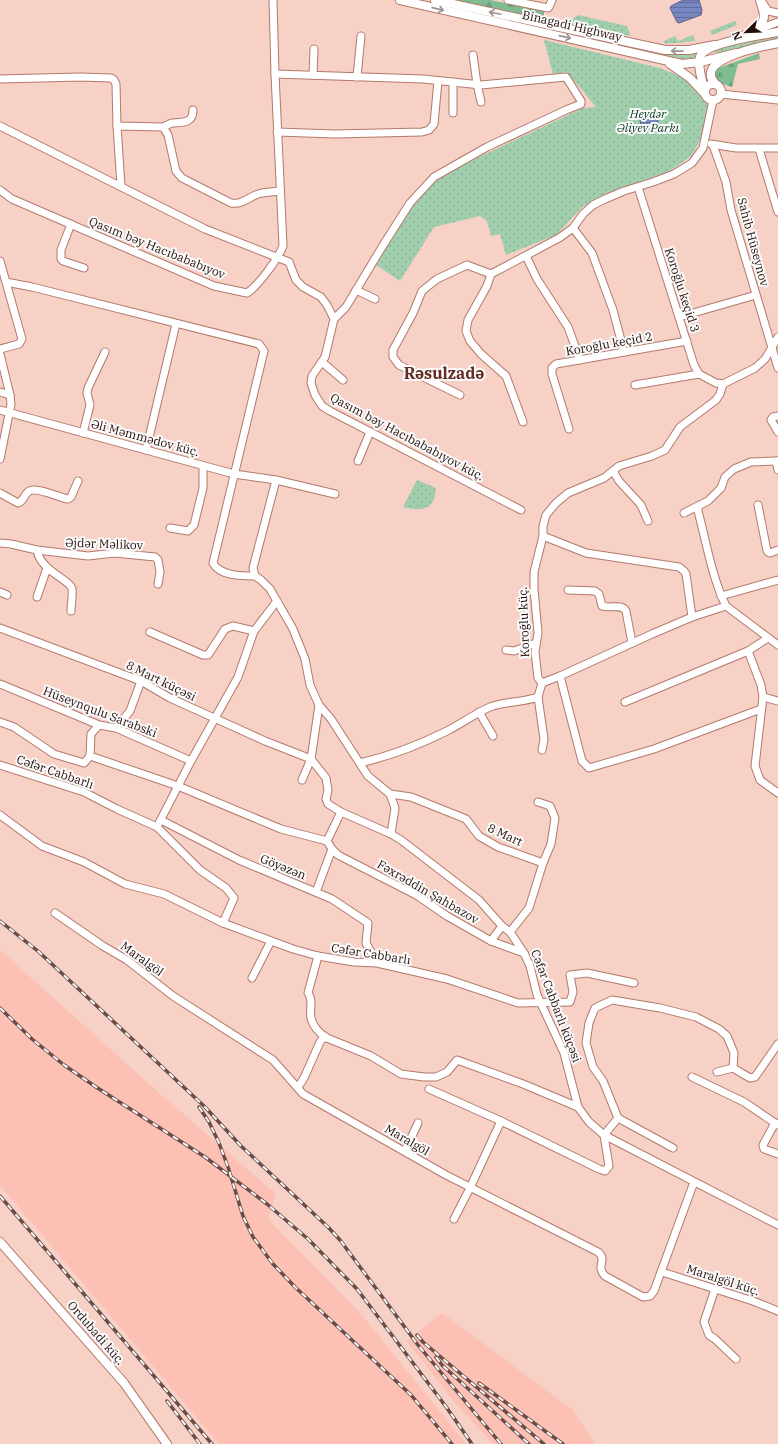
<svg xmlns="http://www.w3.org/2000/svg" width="778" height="1444" viewBox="0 0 778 1444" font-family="'IBM Plex Serif',serif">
<defs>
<pattern id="green-dots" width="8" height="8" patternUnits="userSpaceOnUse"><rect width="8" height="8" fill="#a1cfae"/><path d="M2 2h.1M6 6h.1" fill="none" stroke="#8ab194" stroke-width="1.8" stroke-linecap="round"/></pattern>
<pattern id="forest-firs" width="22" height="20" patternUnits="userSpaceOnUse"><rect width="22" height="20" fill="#7ebd91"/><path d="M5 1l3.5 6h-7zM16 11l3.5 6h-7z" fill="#6da17c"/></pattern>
<pattern id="water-rules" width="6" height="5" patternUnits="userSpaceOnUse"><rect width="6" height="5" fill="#7886c2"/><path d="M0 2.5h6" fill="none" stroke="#626c9c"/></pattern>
</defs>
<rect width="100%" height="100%" fill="#f7d0c6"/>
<g fill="#fcc1b4">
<path d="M0 950 158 1092 276 1194 268 1219 362 1315 466 1444H219L0 1185Z"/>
<path d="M442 1313 573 1410 595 1444H493L451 1398 407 1341Z"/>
</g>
<g fill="url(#green-dots)">
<path d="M578 15 627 26 631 36 567 23Z"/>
<path d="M735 21 737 25 712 35 710 31Z"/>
<path d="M693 35 695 41 665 44 664 41 675 36 678 41Z"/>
<path d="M778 36V38L718 54 714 51 716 49Z"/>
<path d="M544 40 660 68 682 77 704 98 707 105 706 119 701 139 691 156 670 171 605 194 582 207 556 235 506 255 500 234 491 236 487 221 480 216 434 227 400 281 376 265 408 212 436 181 462 165 583 108 596 107 567 72 553 74Z"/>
<path d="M695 53 696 60 680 61 656 55H677Z"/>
<path d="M417 480 436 488C435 492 435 498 433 501 426 513 413 509 403 507Z"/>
</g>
<g fill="url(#forest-firs)">
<path d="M453 0H490L544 11 543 20Z"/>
<path d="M759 53 760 59 738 64 732 87 716 82 713 74 716 69Z"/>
</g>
<g fill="url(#water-rules)" stroke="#5f628a">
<path d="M683 0H699L702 10 701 15 679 23 677 22 670 8 671 6Z"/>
<circle cx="649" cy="121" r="9"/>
</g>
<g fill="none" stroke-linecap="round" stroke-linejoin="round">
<defs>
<g id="minor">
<path d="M508 0 548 8 549 7 552 0"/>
<path d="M762 2 768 11 778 13"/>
<path d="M754 31 778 22"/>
<path d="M473 55 477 84 481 102"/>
<path d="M275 74 423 79 481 85 566 77 581 101V104L566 110 487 147 434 177 410 203 382 247 346 307 334 319 325 357 312 376 311 383 315 395 322 406 330 411 521 510"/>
<path d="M313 75 314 49"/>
<path d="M357 77 361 36"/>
<path d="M0 79 80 77 111 78 114 80 116 84 117 126 121 186"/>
<path d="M721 94 778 100"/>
<path d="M453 113V82"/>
<path d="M0 126 205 229 289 262 296 280 303 287 321 297 327 305 334 319"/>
<path d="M117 126 163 127 168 135 176 171 182 178 231 203C242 205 249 197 258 194 265 192 273 192 280 191"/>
<path d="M163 127C166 126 169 124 172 123 182 122 193 124 193 110"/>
<path d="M277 132 335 134 422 132 429 130 434 124 438 81"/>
<path d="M711 144 736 148H778"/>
<path d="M713 145 726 182 731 210 778 368"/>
<path d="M759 149 778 212"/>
<path d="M638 187 694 365 699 374 716 383 723 384"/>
<path d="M0 190 12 199 214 286 247 293C258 286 278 259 283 246L275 74 273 0"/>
<path d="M71 224 61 250V259L63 261 84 268"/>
<path d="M573 228 592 253 613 310 624 352"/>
<path d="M526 256 537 279 568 327 580 360"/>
<path d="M0 261 22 339 19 344 0 349"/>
<path d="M491 274 559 238 573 228 583 214 593 205 605 199 624 191 653 182 674 174 692 163 703 148 713 100"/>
<path d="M491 274 487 286 468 320 466 331 470 341 481 354 506 376 523 422"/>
<path d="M6 282 32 287 259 344 264 351 213 563C220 576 241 576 255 576"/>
<path d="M356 290 375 299"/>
<path d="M679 317 756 295"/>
<path d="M0 354 10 395 11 404 0 459"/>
<path d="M322 362 343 380"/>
<path d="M635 385 699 374"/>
<path d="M0 392 10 395"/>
<path d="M460 395 399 365 393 357V350L413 313 422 291 437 279 467 265 491 274"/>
<path d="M0 410 234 474 276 480 335 494"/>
<path d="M778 416 773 417 771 420 778 432"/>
<path d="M569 429 552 374V368L556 364 687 341"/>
<path d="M83 433 90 405 87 393 88 388 105 352"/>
<path d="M146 450 176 324"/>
<path d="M358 461 370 432"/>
<path d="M776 461 778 470"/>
<path d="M613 471 619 481 641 505 648 521"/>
<path d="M276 480 253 568 255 576 261 580 270 589 293 629 305 659 310 685 319 705 331 719 368 776 390 794 395 808 391 834"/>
<path d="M0 493 18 503C24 501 23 496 28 492 34 485 60 498 68 499L71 497 78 481"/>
<path d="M758 505 767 551 770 553 778 550"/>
<path d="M698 506V511C706 541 712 578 726 606L778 645"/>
<path d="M684 513 708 501 721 488 725 477 734 469 751 462 778 461"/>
<path d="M170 528 188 531 194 525 203 488V466"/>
<path d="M543 536 586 553 679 567 684 571 686 574 692 617"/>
<path d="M0 543 11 544 37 550 88 556 115 553 155 557 158 560 160 572 158 584"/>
<path d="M37 550C40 571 71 580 72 589 73 596 71 604 71 611"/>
<path d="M568 590 595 591 599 594 602 606C610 609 621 603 626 611L632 643"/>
<path d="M0 592 7 595"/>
<path d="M721 596 778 580"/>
<path d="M37 597 47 568"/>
<path d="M0 628 141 681 170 698 265 741 311 759 326 778 328 790 326 799 328 804 341 812"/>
<path d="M150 632 203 655H208L225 629 233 626 254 631"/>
<path d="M506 650 514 651 536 643"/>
<path d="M748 651 761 685 763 697 755 766 760 780 778 793"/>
<path d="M560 676 582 761 589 768 654 749 761 709"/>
<path d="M542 683 560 676 652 634 692 617 726 606"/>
<path d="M0 684 99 725 116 728 191 761"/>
<path d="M538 697 544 739 542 750"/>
<path d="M763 697 778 701"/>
<path d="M625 702 748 651 768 638"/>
<path d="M479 712 493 736"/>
<path d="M0 722 14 727 54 754 84 763 90 756"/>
<path d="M116 728 130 711 141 681"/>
<path d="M90 756 178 786 281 829 327 841 341 812 391 834 401 840 479 900 502 926 510 932 524 953 530 966 537 995 564 1053 578 1107 589 1122 604 1135 778 1225"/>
<path d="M90 756 91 734 99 725"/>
<path d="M360 763C390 756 419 745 447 731 461 724 474 714 490 707 504 701 522 703 538 697L542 683 538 678 535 652 538 633 534 589V572L543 536V526L546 515 556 503 568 493 604 478 619 466 652 456 665 450 680 427 716 400 720 394 723 384 755 368 765 359 778 337"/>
<path d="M0 765 84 792 117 809 157 827 200 870 226 888 234 898 223 923"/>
<path d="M302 780 311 759 319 705"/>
<path d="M390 794 411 797 466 819 479 836 498 847 543 863 529 908 510 932"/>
<path d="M538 802 550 806 555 818 551 844 543 863"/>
<path d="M0 815 42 846 84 862 125 884 164 894 223 923 293 949 318 956 354 962 377 963 447 979 518 1003 570 1002 573 992 570 975 587 973 634 983"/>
<path d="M161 820 239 860 332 899 368 923 366 943 371 952"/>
<path d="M159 823 191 761 238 677 254 631 277 601"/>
<path d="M327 841 332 849 338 855 418 896 447 916 491 941 524 953"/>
<path d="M316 892 332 849"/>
<path d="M55 913 103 946 127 960 173 996 273 1060 303 1094 446 1175 598 1252C608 1260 595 1266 605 1276L643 1297 650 1296 654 1291 694 1182"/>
<path d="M491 941 502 926"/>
<path d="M318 956 308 993C314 1001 309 1009 311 1018 313 1027 319 1033 327 1038"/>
<path d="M252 978 271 941"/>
<path d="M733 1068 750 1078 755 1077 778 1044"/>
<path d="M692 1077 744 1102 778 1125"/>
<path d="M298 1087 304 1078 320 1042 324 1037 327 1038 371 1056 401 1074 424 1077H436L447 1072 457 1060 523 1084 578 1107"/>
<path d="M429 1089 501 1121 599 1169 605 1171 609 1166 604 1135 618 1118"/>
<path d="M775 1123 763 1145 764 1149 778 1154"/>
<path d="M673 1148 618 1118 603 1081 593 1067 586 1043 589 1023 595 1008 612 1000 660 1008 696 1017 719 1029 727 1036 734 1053 733 1068 717 1072"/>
<path d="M405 1151 418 1123"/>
<path d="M454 1219 470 1188 501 1121"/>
<path d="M662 1272 753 1301 778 1311"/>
<path d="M715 1289 704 1322 709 1335 715 1339 736 1359"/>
</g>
<g id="major">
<path d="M400 0 682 64 700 62 737 53"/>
<path d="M435 0 665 50H689L715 45"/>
<path d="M743 36C751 33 764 26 764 16 764 11 761 5 760 0"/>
<path d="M670 64 690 78 705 94"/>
<circle cx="713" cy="92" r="8"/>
<path d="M717 85C689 60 763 46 778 43"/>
<path d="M705 93C703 83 697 67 700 57 704 42 764 35 778 32"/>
<path d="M0 1242 124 1383 167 1444"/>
</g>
</defs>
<use href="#minor" stroke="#b4796b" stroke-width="9"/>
<use href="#major" stroke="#b4796b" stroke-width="10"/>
<use href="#minor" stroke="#fff" stroke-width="7"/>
<use href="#major" stroke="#fff" stroke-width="8"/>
<defs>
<g id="rail">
<path d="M0 921 39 952 205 1107 241 1146 328 1227 340 1240 418 1345 501 1444"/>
<path d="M0 1008 32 1039 64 1065 96 1087 205 1157 267 1204 308 1239 357 1289 447 1408 472 1444"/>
<path d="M199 1107 209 1122 219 1143 228 1167 243 1216 253 1237 273 1264 295 1287 411 1395 452 1444"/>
<path d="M0 1196 212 1444"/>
<path d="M417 1335 423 1342 544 1444"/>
<path d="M436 1357 442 1365 529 1444"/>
<path d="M479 1383 563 1444"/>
<path d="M167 1401 200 1444"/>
</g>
</defs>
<use href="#rail" stroke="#694d47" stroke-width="3.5"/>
<use href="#rail" stroke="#fbfbfb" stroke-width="2" stroke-dasharray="6" stroke-linecap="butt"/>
</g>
<defs><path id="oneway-shaft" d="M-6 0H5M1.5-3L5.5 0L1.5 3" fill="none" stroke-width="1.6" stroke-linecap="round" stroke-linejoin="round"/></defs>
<g stroke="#9c9390">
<use href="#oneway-shaft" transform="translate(438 9) rotate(13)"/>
<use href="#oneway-shaft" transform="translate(495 13) rotate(-168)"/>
<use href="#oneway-shaft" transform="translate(565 37) rotate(13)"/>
<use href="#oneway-shaft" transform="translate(677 51) rotate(-179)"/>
</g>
<g text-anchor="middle" stroke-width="4" stroke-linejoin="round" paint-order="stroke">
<g font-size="12" fill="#240e09" stroke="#fbfbfb">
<text transform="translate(572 26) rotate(13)" y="4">Binagadi Highway</text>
<text transform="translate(753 242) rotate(75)" y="4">Sahib Hüseynov</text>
<text transform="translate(157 248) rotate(22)" y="4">Qasım bəy Hacıbababıyov</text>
<text transform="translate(682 290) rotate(72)" y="4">Koroğlu keçid 3</text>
<text transform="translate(609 344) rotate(-10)" y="4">Koroğlu keçid 2</text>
<text transform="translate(407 437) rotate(28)" y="4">Qasım bəy Hacıbababıyov küç.</text>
<text transform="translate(145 438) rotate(15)" y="4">Əli Məmmədov küç.</text>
<text transform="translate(104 544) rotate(2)" y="4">Əjdər Məlikov</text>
<text transform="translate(524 622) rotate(-92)" y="4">Koroğlu küç.</text>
<text transform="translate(161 681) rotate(26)" y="4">8 Mart küçəsi</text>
<text transform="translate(100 712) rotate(21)" y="4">Hüseynqulu Sarabski</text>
<text transform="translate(55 772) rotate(19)" y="4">Cəfər Cabbarlı</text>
<text transform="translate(505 835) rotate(25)" y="4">8 Mart</text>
<text transform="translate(283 867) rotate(22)" y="4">Göyəzən</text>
<text transform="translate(428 892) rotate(30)" y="4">Fəxrəddin Şahbazov</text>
<text transform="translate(371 954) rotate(9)" y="4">Cəfər Cabbarlı</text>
<text transform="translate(142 959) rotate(36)" y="4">Maralgöl</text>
<text transform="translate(556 1006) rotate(69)" y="4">Cəfər Cabbarlı küçəsi</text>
<text transform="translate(407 1140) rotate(30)" y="4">Maralgöl</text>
<text transform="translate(723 1280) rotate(18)" y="4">Maralgöl küç.</text>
<text transform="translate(96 1333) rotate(49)" y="4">Ordubadi küç.</text>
</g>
<g font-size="12" font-style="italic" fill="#093c1f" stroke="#fbfbfb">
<text x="648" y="118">Heydər<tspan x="648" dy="14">Əliyev Parkı</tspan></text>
</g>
<g font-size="16" font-weight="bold" fill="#622e23" stroke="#fbfbfb">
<text x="444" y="379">Rəsulzadə</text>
</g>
</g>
<g transform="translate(746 32) rotate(247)" stroke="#fbfbfb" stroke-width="3" paint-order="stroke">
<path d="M0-3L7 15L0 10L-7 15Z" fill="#240e09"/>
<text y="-6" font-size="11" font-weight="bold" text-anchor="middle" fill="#240e09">N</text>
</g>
</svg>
